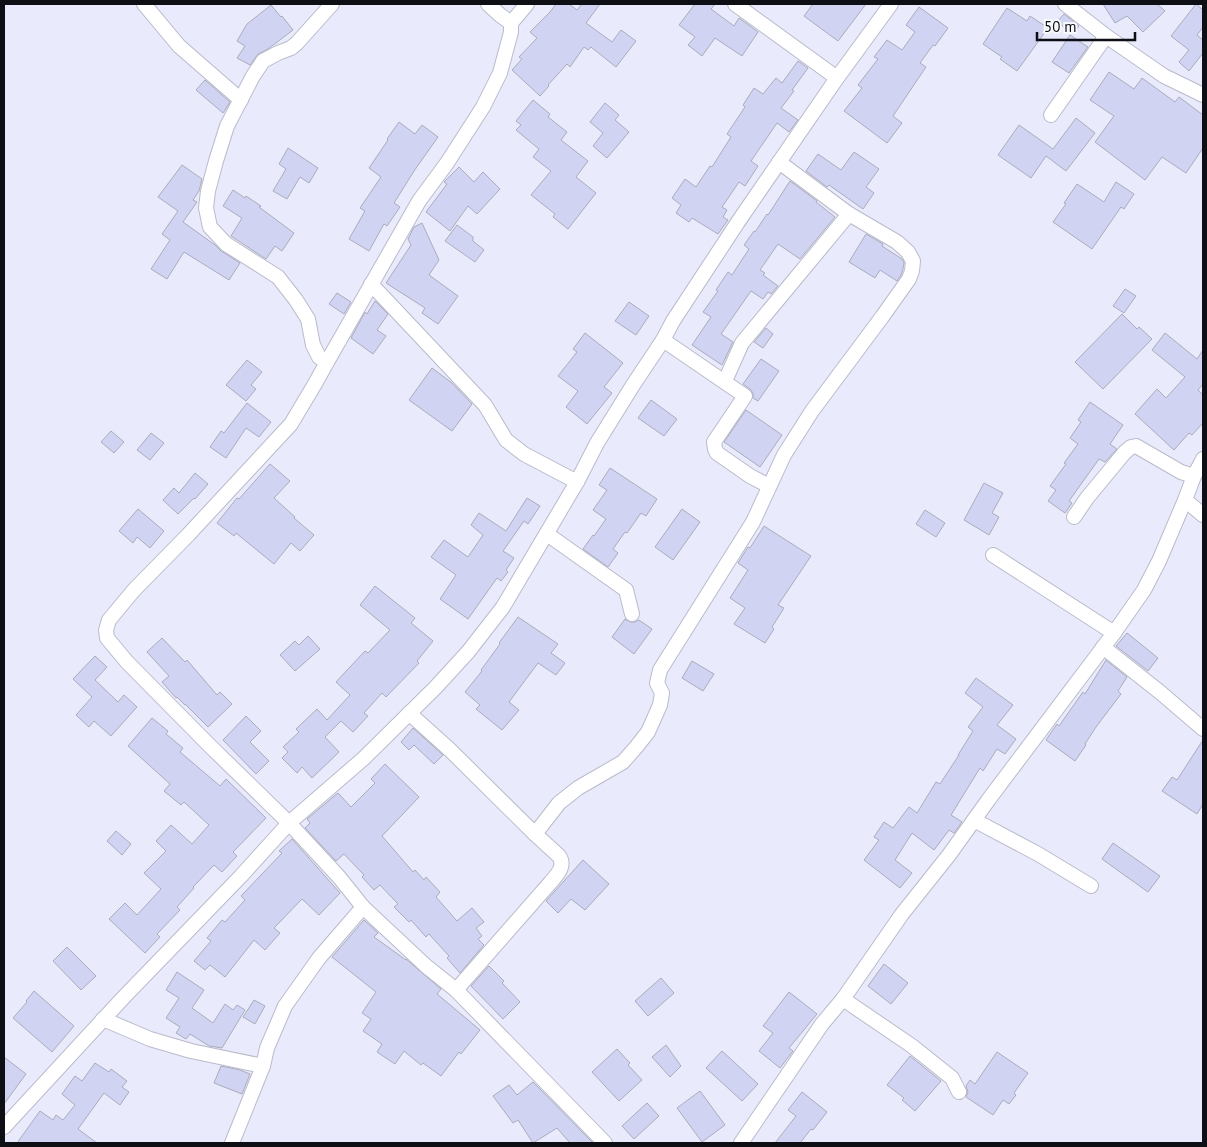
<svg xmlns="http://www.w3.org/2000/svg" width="1207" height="1147" viewBox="0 0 1207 1147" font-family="'PT Sans',sans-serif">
<rect width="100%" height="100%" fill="#e9eafb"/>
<g fill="#d0d4f2" stroke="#aaacbc">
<path d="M556 4H569L577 10 582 4H600L586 23 612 42 621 30 636 41 616 67 591 47 588 50 584 47 570 67 567 64 548 85 549 86 540 96 512 70 522 59 519 57 537 38 530 32 550 12Z"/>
<path d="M695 4H715L711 9 734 26 739 18 758 32 742 56 715 38 702 56 688 45 695 37 679 25Z"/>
<path d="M813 4H866L838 41 804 16Z"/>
<path d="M1103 4H1157L1165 11 1143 32 1127 16 1115 23Z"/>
<path d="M1196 4 1203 10V27L1197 35 1203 40V53L1189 71 1179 62 1189 50 1171 36Z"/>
<path d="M271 5 281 17 282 16 293 30 268 49 258 54 250 65 237 58 245 46 237 41 247 24Z"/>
<path d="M919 7 948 28 935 46 933 45 920 63 926 67 893 116 902 123 887 143 844 111 862 88 858 85 878 59 874 57 887 40 902 50 915 32 906 25Z"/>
<path d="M1007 8 1027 21 1030 16 1048 28 1017 71 1000 59 1002 57 983 44Z"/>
<path d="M1064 14 1079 26 1073 34 1057 22Z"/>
<path d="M1070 35 1088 47 1069 73 1052 62Z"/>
<path d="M798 61 808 68 792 90 794 91 781 108 798 120 789 132 777 123 751 161 758 166 745 186 739 182 722 207 727 210 723 217 728 220 718 234 692 218 689 222 676 213 681 205 672 198 685 179 696 187 710 166 712 167 731 137 727 134 745 107 743 105 754 88 763 94 776 78 782 83Z"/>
<path d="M1109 72 1134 89 1142 78 1175 102 1179 97 1203 115V148L1186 173 1162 157 1145 180 1095 142 1114 116 1090 100Z"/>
<path d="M205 80 230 102 223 113 196 90Z"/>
<path d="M533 100 550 114 548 117 567 132 561 140 588 161 576 177 596 193 568 229 553 217 555 214 531 195 551 171 533 157 539 149 516 130 521 125 516 121Z"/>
<path d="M605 103 619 115 615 120 629 132 607 158 593 146 603 133 590 122Z"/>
<path d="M1076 118 1095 133 1066 171 1046 156 1031 178 998 155 1019 125 1053 149Z"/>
<path d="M399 122 415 134 422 125 438 137 414 171 394 203 400 207 387 226 384 224 369 251 349 239 365 211 360 208 381 177 369 168 388 140 387 139Z"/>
<path d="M288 148 318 168 309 183 300 177 287 199 273 191 286 169 279 164Z"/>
<path d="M854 152 879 169 866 187 874 193 863 209 829 185 827 187 806 171 818 154 841 170Z"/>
<path d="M182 165 202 179 199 191 193 200 197 202 183 222 215 245 221 251 240 263 229 280 184 252 167 279 151 269 170 240 162 234 178 211 158 197Z"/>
<path d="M459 167 474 182 483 172 500 189 477 214 468 206 450 231 426 212 447 184 444 182Z"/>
<path d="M790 181 817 201 816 202 835 217 800 259 778 244 760 270 765 273 763 275 778 286 771 294 768 292 763 299 751 291 721 334 733 342 722 365 692 345 711 317 703 312 718 291 716 290 728 272 732 275 749 249 744 245 754 231 755 232 767 214 768 215Z"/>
<path d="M1116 182 1134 194 1124 209 1121 207 1092 249 1053 222 1066 204 1064 203 1077 184 1104 202Z"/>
<path d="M233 190 245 198 246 196 261 206 259 207 294 233 282 251 275 246 266 259 231 236 242 218 223 206Z"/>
<path d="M422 223 439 260 429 275 458 296 438 324 422 313 425 308 386 283 411 245 408 239 414 227Z"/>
<path d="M457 225 473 237V241L484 250 475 262 445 241Z"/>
<path d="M866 234 883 244 882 246 902 259 904 263 903 269 901 275 897 281 880 270 875 278 849 262Z"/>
<path d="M1125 289 1136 296 1124 313 1113 306Z"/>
<path d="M337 293 351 302 344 314 329 304Z"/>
<path d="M375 301 388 314 377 330 386 336 373 354 351 338 365 312 367 314Z"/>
<path d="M629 302 649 316 636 335 615 321Z"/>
<path d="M1122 314 1137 329 1139 327 1152 339 1103 389 1075 362Z"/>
<path d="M766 328 773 334 763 348 754 342Z"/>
<path d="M585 333 623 363 604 387 612 393 587 424 566 407 578 391 558 376 577 352 573 349Z"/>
<path d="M1165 333 1197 359 1203 350V384L1198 390 1203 395V423L1192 435 1189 433 1174 450 1135 414 1157 389 1166 398 1185 377 1152 350Z"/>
<path d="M761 359 779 371 758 401 753 398V393L750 389 743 384Z"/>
<path d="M247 360 262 372 251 385 256 389 246 401 226 385Z"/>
<path d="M432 368 452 383 472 404 452 431 409 400Z"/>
<path d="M651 400 677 419 664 436 638 418Z"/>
<path d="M1090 402 1123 425 1110 444 1117 449 1105 462 1099 459 1069 501 1072 503 1065 513 1048 501 1056 490 1050 486 1066 464 1064 463 1078 444 1070 438 1081 422 1078 420Z"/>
<path d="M247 403 271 422 259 437 246 428 226 458 210 447 221 431 224 433Z"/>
<path d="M746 410 782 435 760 467 724 442Z"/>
<path d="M111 431 124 442 114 453 101 442Z"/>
<path d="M151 433 164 443 150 460 137 450Z"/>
<path d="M270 464 290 481 274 498 295 517 294 518 314 535 300 551 291 543 274 564 236 533 234 536 217 523 237 498 239 499Z"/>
<path d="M610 468 657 499 646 516 641 513 627 533 625 532 613 549 618 553 608 567 583 549 593 535 594 536 606 519 593 510 607 490 599 485Z"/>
<path d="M195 473 208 484 195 499 194 498 178 514 163 500 174 488 179 493Z"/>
<path d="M984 483 1003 493 992 513 999 517 989 535 964 520Z"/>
<path d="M527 498 540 506 528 524 524 521 503 551 514 558 506 570 508 572 501 581 497 578 468 619 440 599 456 575 431 557 444 540 468 557 483 535 471 525 479 513 506 531Z"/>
<path d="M138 509 164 531 150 548 137 537 133 543 119 531Z"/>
<path d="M682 509 700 522 673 560 655 547Z"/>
<path d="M925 510 945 523 936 537 916 524Z"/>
<path d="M764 526 811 556 778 605 784 608 772 627 774 629 765 643 734 624 745 608 730 598 748 570 738 563 748 547 750 548Z"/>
<path d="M375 586 415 618 411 623 433 641 417 661 419 663 386 697 382 693 364 713 368 716 353 732 341 721 325 737 339 752 312 778 302 767 297 773 282 758 288 752 283 747 299 732 296 729 317 709 327 720 350 695 336 682 365 651 368 653 390 630 360 605Z"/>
<path d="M518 617 558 644 551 653 565 663 556 675 538 663 509 702 519 710 502 730 476 709 480 705 465 692 482 671 481 670 500 644 499 643Z"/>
<path d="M625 619 630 622H635L639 620 652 629 634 654 612 637Z"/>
<path d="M1127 633 1158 658 1148 671 1116 646Z"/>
<path d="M308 636 320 649 295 671 280 655 295 641 299 645Z"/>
<path d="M162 638 185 662 187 660 217 695 220 692 232 704 208 727 185 704V705L177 697 176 698 162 682 169 676 147 652Z"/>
<path d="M95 656 107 667 95 680 118 702 124 695 137 707 111 736 94 721 89 727 76 715 92 697 73 679Z"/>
<path d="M1106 660 1127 677 1118 691 1121 694 1096 727 1085 744 1086 745 1075 761 1046 740 1057 724 1059 726 1083 692 1085 694Z"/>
<path d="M692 661 714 674 703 691 682 678Z"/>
<path d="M976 678 1013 705 997 725 1016 739 1005 754 997 749 983 771 980 768 951 815 962 822 954 833 949 830 934 850 912 833 895 860 912 873 900 888 864 860 879 840 874 837 884 822 893 828 909 807 917 813 936 782 940 784 959 755H958L973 731 968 727 983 707 965 693Z"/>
<path d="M246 716 261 731 250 742 269 761 256 774 223 740Z"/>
<path d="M152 718 168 731 166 734 183 748 180 752 220 786 226 779 266 818 233 852 237 856 222 872 214 865 193 887 194 888 177 907 180 910 157 934 160 937 145 953 109 919 125 903 137 915 161 889 144 873 166 851 156 841 171 825 192 844 209 825 184 802 181 805 164 791 170 784 128 746Z"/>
<path d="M413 728 443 755 434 764 414 745 409 750 401 742Z"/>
<path d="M1203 740V804L1197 814 1162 791 1172 777 1177 780Z"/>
<path d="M385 764 419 797 382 836 413 872 415 870 424 880 426 877 440 892 436 897 457 921 472 908 484 922 476 928 482 936 478 939 484 945 460 973 447 958 449 956 429 934 426 937 411 920 409 922 394 907 398 904 380 885 374 890 362 877 364 875 344 854 336 861 305 828 310 823 307 819 338 793 351 807 375 783 371 779Z"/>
<path d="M116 831 131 844 122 855 107 841Z"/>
<path d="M292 839 340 893 319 915 302 899 274 928 280 933 265 950 254 940 225 977 210 965 205 970 194 961 211 941 207 938 222 920 225 922 245 900 241 896 282 853 279 851Z"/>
<path d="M1113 843 1160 876 1148 892 1102 859Z"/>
<path d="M583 860 609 884 585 910 571 899 558 913 546 901Z"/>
<path d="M364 920 378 933 374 937 406 960V959L441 989 437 994 480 1030 461 1054 459 1052 441 1076 423 1063 421 1065 404 1051 395 1064 377 1052 382 1044 363 1031 371 1019 362 1013 376 992 332 957Z"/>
<path d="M67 947 96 976 81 990 53 961Z"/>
<path d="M884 964 908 983 891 1004 868 986Z"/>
<path d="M489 966 504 981 502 983 520 1002 503 1019 471 986Z"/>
<path d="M177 972 204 990 192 1008 213 1023 225 1004 233 1010 237 1005 245 1010 222 1048 209 1046 190 1034 186 1039 176 1033 180 1027 166 1018 179 998 166 990Z"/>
<path d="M661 978 674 993 648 1016 635 1001Z"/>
<path d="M34 991 74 1026 52 1052 13 1018 27 1002 26 1001Z"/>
<path d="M789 992 817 1014 789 1048 793 1051 780 1068 759 1051 773 1033 763 1026Z"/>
<path d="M254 1000 265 1006 255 1024 243 1017Z"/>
<path d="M666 1045 681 1066 670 1077 652 1057Z"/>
<path d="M617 1049 630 1063 628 1065 642 1080 619 1101 592 1072Z"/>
<path d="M722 1051 758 1084 742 1101 706 1068Z"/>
<path d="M997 1052 1028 1073 1014 1093 1016 1095 1009 1104 1003 1100 993 1115 966 1097 968 1092 966 1086 970 1080 975 1084Z"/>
<path d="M910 1056 941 1081 915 1111 902 1100 904 1098 887 1085Z"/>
<path d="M4 1057 26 1074 4 1104Z"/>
<path d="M95 1063 109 1072 111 1069 127 1081 122 1087 129 1092 120 1105 104 1093 78 1129 97 1143H17L40 1111 53 1120 56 1115 63 1120 75 1105 62 1094 75 1076 82 1081Z"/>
<path d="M221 1066 240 1070 250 1074 242 1094 214 1083Z"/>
<path d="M533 1082 593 1143H570L557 1128 533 1143 518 1120 513 1123 493 1096 509 1085 517 1095Z"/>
<path d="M700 1091 725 1125 702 1142 677 1108Z"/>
<path d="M802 1092 827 1112 813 1130 811 1129 800 1143H775L796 1116 788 1110Z"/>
<path d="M647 1103 659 1116 634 1139 622 1126Z"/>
</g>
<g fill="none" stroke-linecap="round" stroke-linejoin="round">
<defs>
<g id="minor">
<path d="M144 4 179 46 241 100"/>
<path d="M488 4 500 15 511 23"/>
<path d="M527 4 511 23V32L500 73 483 107 447 163 419 201 327 362 316 382 291 424 188 535 134 590 109 620 106 630 107 638 127 662 210 746 289 823 339 877 363 907 426 966 456 990 605 1143"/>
<path d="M735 4 837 78"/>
<path d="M1065 4 1106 36 1164 76 1203 95"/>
<path d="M1051 115 1106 36"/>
<path d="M371 284 485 405 506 440 524 454 577 482"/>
<path d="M663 340 745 396 714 442 715 449 717 453 750 476 769 486"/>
<path d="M327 362 319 357 313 345 308 319 296 300 278 277 226 244 210 227 206 208 208 191 216 161 227 126 253 76 263 61 278 53 291 48 297 43 332 4"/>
<path d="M725 381 742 343 849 214"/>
<path d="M1185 500 1203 515"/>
<path d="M1074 517 1087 498 1125 452 1131 447 1136 446 1181 472 1194 476"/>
<path d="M547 534 626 590 632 614"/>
<path d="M993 555 1114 633"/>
<path d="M1103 647 1161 693 1203 729"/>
<path d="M409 713 450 750 535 834 559 856C566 866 557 875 550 883L456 990"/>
<path d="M974 820 1038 854 1091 886"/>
<path d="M535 834 559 803 578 788 623 762 637 746 648 732 660 705 662 693 657 683 660 670 753 522 784 455 812 411 882 317 909 279 912 271 913 261 908 252 897 242 849 214 779 162"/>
<path d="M843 999 912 1046 952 1078 959 1092"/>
<path d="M103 1019 150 1039 191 1051 263 1066"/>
<path d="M4 1127 123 998 241 876 289 823 363 759 435 688 468 652 503 607 577 482 597 443 633 385 663 340 673 321 740 219 837 78 891 4"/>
<path d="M232 1143 263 1066 267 1048 285 1006 319 958 363 907"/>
<path d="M741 1143 822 1024 843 999 902 914 949 855 989 799 1114 633 1144 590 1159 561 1185 500 1194 476 1203 459"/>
</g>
</defs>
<use href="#minor" stroke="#b9bbcb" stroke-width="16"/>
<use href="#minor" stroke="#fff" stroke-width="14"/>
</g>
<rect width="1207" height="1147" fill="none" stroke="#0e0f14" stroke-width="10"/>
<path d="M1037 32v8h98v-8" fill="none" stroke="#0e0f14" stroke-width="2.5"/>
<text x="1044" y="32" font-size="15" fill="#0e0f14" stroke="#f8f9fc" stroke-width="4" paint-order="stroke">50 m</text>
</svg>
